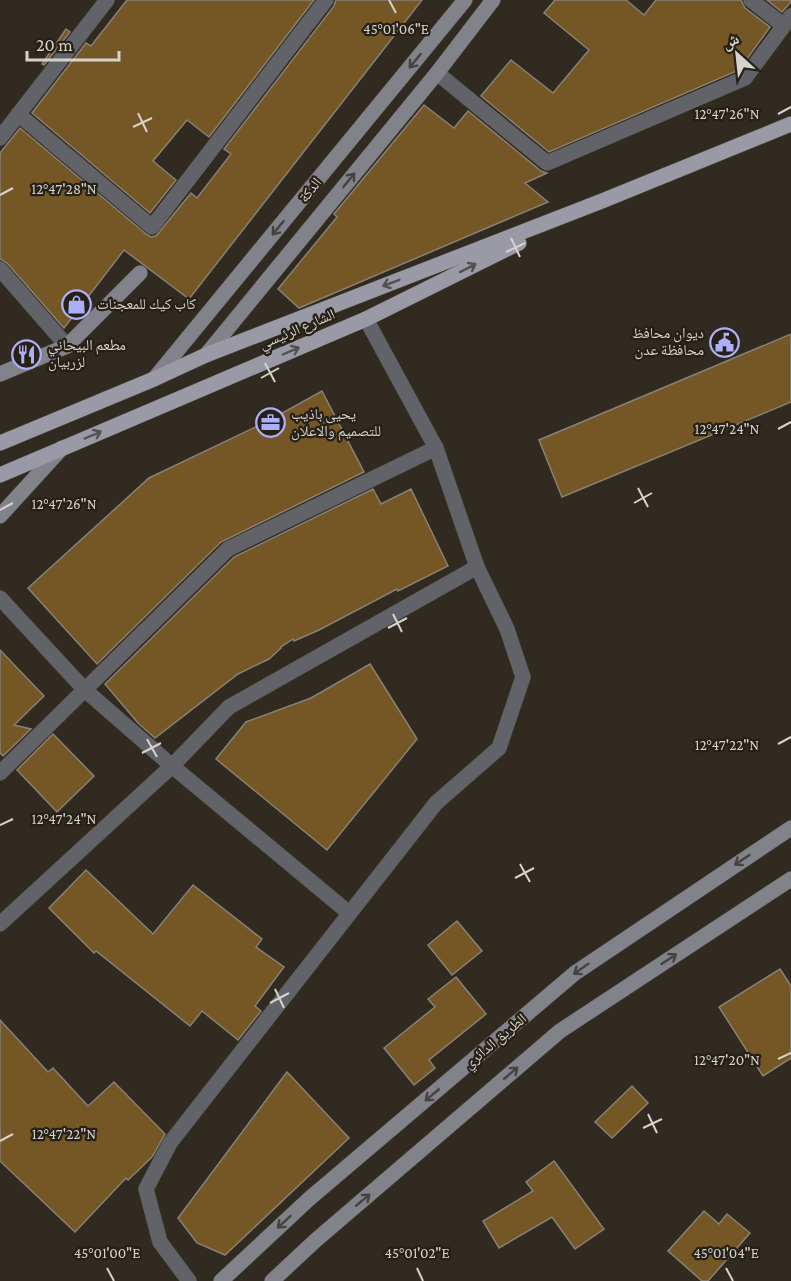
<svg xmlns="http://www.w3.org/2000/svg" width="791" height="1281" viewBox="0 0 791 1281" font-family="'Crimson Pro','Noto Naskh Arabic',serif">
<rect width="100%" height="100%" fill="#302a20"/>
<g fill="#745725" stroke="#888176" stroke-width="1.5">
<path d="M127 0H314L209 137 187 120 153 161 176 180 150 213 32 113 86 43 91 46Z"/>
<path d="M336 0H422L189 299 124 250 64 328 7 263 0 259V153L20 128 146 234 151 237 156 236 191 193 197 198 231 154 224 149 334 6Z"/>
<path d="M555 0H626L644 15 656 0H741L745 8 770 27 739 70 549 152 481 96 511 60 553 93 589 50 544 13Z"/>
<path d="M767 0H791V2L782 12Z"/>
<path d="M66 29 70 32 44 65 42 64Z"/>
<path d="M424 105 454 128 468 111 541 171 547 173 525 183 548 202 299 308 278 289 337 217 334 214Z"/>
<path d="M791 334V402L562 497 539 440Z"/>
<path d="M322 391 364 472 221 542 97 664 28 588 149 478 268 421Z"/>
<path d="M373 489 381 504 411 489 448 566 398 591 397 589 319 630 294 641 293 639 281 647V648L269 659 238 674 155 738 138 723 105 684 234 557Z"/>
<path d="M0 650 44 696 14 725 31 729 3 756 0 753Z"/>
<path d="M370 664 417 739 327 850 216 759 246 722 311 698Z"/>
<path d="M53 734 94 776 57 812 17 770Z"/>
<path d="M86 870 153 934 193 885 262 939 256 947 284 967 255 1006 261 1011 238 1040 202 1011 190 1026 96 951 94 953 49 908Z"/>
<path d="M457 921 482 951 452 975 428 945Z"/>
<path d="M780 969 791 986V1058L763 1076 719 1007Z"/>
<path d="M456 977 486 1014 429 1060 435 1068 414 1085 384 1048 435 1007 428 999Z"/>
<path d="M0 1020 48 1072 53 1068 88 1106 114 1082 165 1134 152 1157 128 1180 126 1178 75 1232 0 1161Z"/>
<path d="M287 1072 349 1138 225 1255 197 1243 178 1218Z"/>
<path d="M632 1086 648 1103 612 1138 595 1122Z"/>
<path d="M554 1161 604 1229 575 1249 552 1217 499 1248 483 1221 533 1191 526 1182Z"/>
<path d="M704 1211 719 1224 727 1214 750 1233 708 1281H702L668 1251Z"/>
</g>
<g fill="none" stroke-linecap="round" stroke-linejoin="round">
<defs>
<g id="street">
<path d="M751 0 783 25"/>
<path d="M437 73 547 163 745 78 791 16"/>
<path d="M18 114 152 227 326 0"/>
<path d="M0 138 107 0"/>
<path d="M0 269 67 346"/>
<path d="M0 598 85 690 172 766 349 913"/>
<path d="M0 773 228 549 436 448"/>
<path d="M0 924 172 766 229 707 477 567"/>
<path d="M189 1281 160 1242 146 1189 170 1143 436 803 499 748 523 677 507 629 477 567 436 448 366 319"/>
</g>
<g id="secondary">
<path d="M206 355 437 73 493 0"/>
<path d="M0 374 67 346 140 273"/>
<path d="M154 379 465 0"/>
<path d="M0 516 62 448"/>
<path d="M221 1281 309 1199 575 973 791 828"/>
<path d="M272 1281 316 1240 560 1031 791 879"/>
</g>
<g id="primary">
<path d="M0 443 154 379 206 355 602 201 791 124"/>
<path d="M0 475 366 319 519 243"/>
</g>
</defs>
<use href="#street" stroke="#4b453c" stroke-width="16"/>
<use href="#secondary" stroke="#4b453c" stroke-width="16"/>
<use href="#primary" stroke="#4b453c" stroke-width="16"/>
<use href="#street" stroke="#626368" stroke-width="15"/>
<use href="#secondary" stroke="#81828a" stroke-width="15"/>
<use href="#primary" stroke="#999aa5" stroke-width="15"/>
</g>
<defs><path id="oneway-shaft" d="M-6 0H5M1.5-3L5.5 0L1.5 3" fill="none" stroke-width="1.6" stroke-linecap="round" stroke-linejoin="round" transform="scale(1.5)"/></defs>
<g stroke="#46423f">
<use href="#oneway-shaft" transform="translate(415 61) rotate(129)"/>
<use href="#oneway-shaft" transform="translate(349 180) rotate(-51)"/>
<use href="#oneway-shaft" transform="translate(278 228) rotate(129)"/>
<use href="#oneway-shaft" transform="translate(742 860) rotate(146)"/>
<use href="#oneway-shaft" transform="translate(669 959) rotate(-33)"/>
<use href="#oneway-shaft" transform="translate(581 969) rotate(145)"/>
<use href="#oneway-shaft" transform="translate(511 1073) rotate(-40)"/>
<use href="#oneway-shaft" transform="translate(432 1095) rotate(140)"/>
<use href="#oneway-shaft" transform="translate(363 1200) rotate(-40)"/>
<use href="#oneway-shaft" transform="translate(284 1222) rotate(137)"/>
</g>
<g stroke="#545150">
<use href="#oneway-shaft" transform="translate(468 268) rotate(-27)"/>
<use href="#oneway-shaft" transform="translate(391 283) rotate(159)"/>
<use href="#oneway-shaft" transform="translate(291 351) rotate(-23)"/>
<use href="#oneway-shaft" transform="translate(93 435) rotate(-23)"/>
</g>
<path fill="none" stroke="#d6d2cc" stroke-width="2" d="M389 0 396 13M138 113 147 132M778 114 791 107M133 127 152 118M0 195 13 188M511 238 520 257M506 252 525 243M265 363 275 382M261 378 279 368M778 429 791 422M638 488 648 507M634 503 652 493M0 510 13 503M393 614 402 632M388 628 407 618M147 739 157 757M778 744 791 737M142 753 161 743M0 825 13 819M520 864 530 882M515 878 534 868M275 989 284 1008M270 1003 289 993M778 1059 791 1053M648 1114 657 1133M643 1128 662 1119M0 1141 13 1134M107 1268 114 1281M417 1268 423 1281M726 1268 733 1281"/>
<defs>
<symbol id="shop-ring" viewBox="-11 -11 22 22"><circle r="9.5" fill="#262017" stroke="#adaffb" stroke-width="1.5"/><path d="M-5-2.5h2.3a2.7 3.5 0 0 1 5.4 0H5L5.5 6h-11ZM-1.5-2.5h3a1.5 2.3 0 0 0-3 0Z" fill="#adaffb"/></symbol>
<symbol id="civic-ring" viewBox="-11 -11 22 22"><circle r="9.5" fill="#262017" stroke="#adaffb" stroke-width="1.5"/><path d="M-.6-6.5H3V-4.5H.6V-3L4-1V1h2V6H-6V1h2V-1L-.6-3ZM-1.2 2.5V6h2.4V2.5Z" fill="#adaffb"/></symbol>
<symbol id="restaurant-ring" viewBox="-11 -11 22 22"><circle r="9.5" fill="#262017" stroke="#adaffb" stroke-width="1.5"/><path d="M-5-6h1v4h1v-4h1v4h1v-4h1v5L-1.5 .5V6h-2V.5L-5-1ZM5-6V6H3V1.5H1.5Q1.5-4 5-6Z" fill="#adaffb"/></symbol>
<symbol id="office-ring" viewBox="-11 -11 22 22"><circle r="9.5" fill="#262017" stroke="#adaffb" stroke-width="1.5"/><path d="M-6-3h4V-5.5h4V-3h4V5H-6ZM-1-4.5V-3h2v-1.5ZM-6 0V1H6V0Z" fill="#adaffb"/></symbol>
</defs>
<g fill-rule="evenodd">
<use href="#shop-ring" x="60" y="288" width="33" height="33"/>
<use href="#civic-ring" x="708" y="326" width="33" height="33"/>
<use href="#restaurant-ring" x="10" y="338" width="33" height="33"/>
<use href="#office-ring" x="254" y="406" width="33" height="33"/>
</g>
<g text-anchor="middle" stroke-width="4.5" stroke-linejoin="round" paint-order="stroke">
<g font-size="15" fill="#d6d2cc" stroke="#262017">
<text transform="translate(310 190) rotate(-51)" y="5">الدكة</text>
<text transform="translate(297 329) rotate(-23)" y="5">الشارع الرئيسي</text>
<text transform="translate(495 1041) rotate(-40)" y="5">الطريق الدائري</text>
</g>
<g font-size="15" fill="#d6d2cc" stroke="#262017" text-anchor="start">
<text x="97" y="309">كاب كيك للمعجنات</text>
<text x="704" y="338" text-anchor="end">ديوان محافظ<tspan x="704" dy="17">محافظة عدن</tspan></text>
<text x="48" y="350">مطعم البيحاني<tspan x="48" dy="17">لزربيان</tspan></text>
<text x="291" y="419">يحيى باذيب<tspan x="291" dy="17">للتصميم والاعلان</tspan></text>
</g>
</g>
<g font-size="15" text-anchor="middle" fill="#d6d2cc" stroke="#262017" stroke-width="4.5" stroke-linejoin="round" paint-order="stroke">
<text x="396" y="34">45°01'06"E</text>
<text x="727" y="119">12°47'26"N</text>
<text x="64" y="194">12°47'28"N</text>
<text x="727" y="434">12°47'24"N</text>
<text x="64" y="509">12°47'26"N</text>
<text x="727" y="750">12°47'22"N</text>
<text x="64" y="824">12°47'24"N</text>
<text x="727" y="1065">12°47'20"N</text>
<text x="64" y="1139">12°47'22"N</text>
<text x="107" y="1258">45°01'00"E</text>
<text x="417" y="1258">45°01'02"E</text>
<text x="726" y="1258">45°01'04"E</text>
</g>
<g transform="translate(737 54) rotate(333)" stroke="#262017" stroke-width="4.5" paint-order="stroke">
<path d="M0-4.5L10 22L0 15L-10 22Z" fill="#d6d2cc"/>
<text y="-9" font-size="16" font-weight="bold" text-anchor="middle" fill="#d6d2cc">ش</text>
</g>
<path d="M27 51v9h92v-9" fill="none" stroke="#d6d2cc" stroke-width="3"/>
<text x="36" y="51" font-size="18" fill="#d6d2cc" stroke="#262017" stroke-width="4.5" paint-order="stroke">20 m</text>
</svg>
